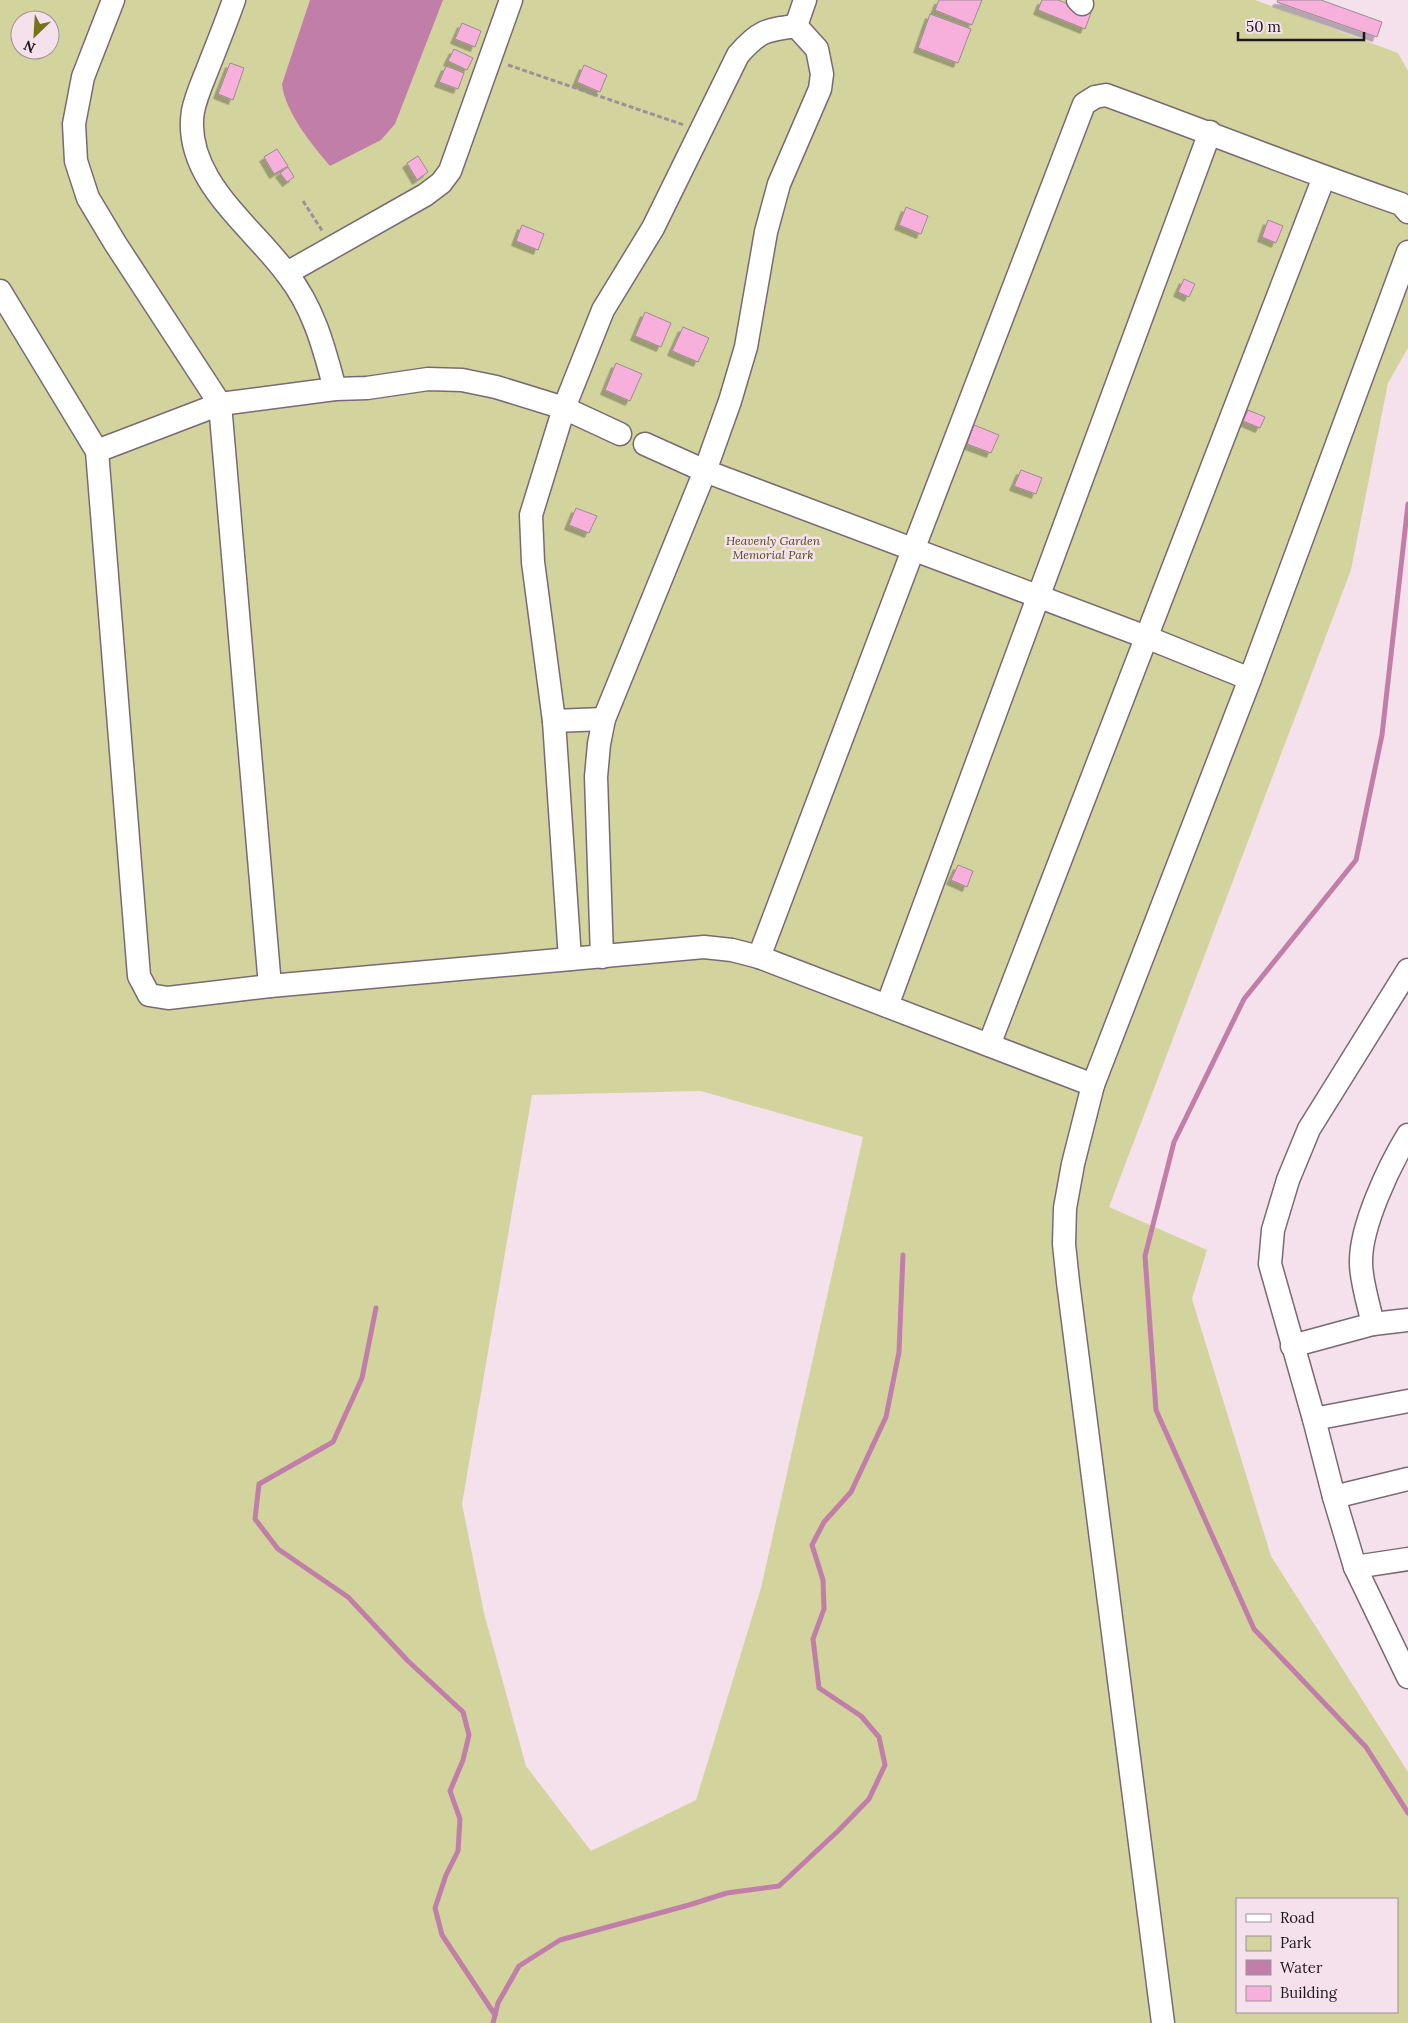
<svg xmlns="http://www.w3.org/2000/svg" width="1408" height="2023" viewBox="0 0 1408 2023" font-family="Lora,serif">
<defs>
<filter id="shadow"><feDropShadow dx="-4.5" dy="4.5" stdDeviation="0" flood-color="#0004"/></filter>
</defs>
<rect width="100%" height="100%" fill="#f5e1ec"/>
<path fill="#d3d49d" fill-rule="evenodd" d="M0 0H1255L1398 53 1408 71V348L1388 383 1351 570 1109 1207 1207 1250 1192 1299 1271 1556 1408 1772V2023H0ZM20 20H50V50H20ZM701 1091 863 1137 761 1588 696 1800 591 1851 526 1766 484 1613 462 1504 532 1095ZM1237 1899H1397V2012H1237Z"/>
<path fill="#c17ea8" d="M310 0H443L395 124 381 140 330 166C312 145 285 112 282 84Z"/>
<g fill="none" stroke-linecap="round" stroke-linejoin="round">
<g stroke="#c17ea8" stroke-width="5">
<path d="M1408 504 1382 735 1356 860 1244 999 1174 1142 1145 1256 1156 1410 1254 1629 1366 1747 1408 1813"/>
<path d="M376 1308 362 1378 333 1442 259 1484 255 1519 278 1549 348 1597 408 1661 463 1712 469 1735 463 1760 450 1791 460 1819 458 1851 446 1875 435 1908 442 1935 495 2015"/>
<path d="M493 2023 498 2003 519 1966 560 1940 689 1905 727 1893 779 1886 838 1831 869 1799 885 1765 879 1737 861 1716 819 1688 813 1639 824 1609 823 1580 812 1545 824 1522 851 1492 886 1417 899 1352 903 1255"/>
</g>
</g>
<g fill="#f7b0db" stroke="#9b8993" filter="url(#shadow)">
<path d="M939 0H982L972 25 935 10Z"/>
<path d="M1042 0H1058L1091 13 1085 29 1038 10Z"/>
<path d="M1278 0H1321L1382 22 1377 37 1277 2Z"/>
<path d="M930 14 971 29 958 63 918 48Z"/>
<path d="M462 23 481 31 475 47 455 39Z"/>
<path d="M454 49 473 58 467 70 448 61Z"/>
<path d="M230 63 244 68 233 100 218 94Z"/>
<path d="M584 65 607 75 600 92 577 82Z"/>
<path d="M446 66 464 73 458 89 439 82Z"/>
<path d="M277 149 288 166 274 174 264 157Z"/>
<path d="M418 156 428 172 417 180 407 163Z"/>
<path d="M288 167 294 177 287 182 280 173Z"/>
<path d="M906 207 928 216 921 234 899 225Z"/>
<path d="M1268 220 1283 226 1276 243 1262 237Z"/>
<path d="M522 225 544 234 538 250 516 241Z"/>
<path d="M1184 279 1195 284 1189 297 1178 292Z"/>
<path d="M645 312 671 323 661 347 635 336Z"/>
<path d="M683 327 709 338 698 362 672 351Z"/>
<path d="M616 363 642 374 630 401 605 390Z"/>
<path d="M1248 410 1265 417 1260 428 1243 421Z"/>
<path d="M974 425 999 435 991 453 967 444Z"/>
<path d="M1021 470 1042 478 1036 494 1014 486Z"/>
<path d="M576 508 597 516 589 533 569 525Z"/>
<path d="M958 865 973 871 967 887 951 880Z"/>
</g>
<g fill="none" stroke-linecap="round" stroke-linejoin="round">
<defs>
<g id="minor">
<path d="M113 0 83 77 74 124 76 161 88 198 115 243 220 404 270 986"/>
<path d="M234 0C226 23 217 45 208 68 203 81 196 96 193 111 182 178 253 227 287 274 314 308 324 348 335 389"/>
<path d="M1078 0 1082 4"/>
<path d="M796 26 805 0"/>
<path d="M287 273 425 195 441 183 450 171 511 0"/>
<path d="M0 291 97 451 139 976 149 995 168 998 270 986 704 947 732 950 759 957 1093 1085"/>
<path d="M645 444 705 471 1146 637 1250 679"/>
<path d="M97 451 220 404 335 389 367 388 428 379 462 380 496 387 564 408 620 434"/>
<path d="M554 721 604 719"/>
<path d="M759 957 913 550 1084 104 1095 97 1106 95C1205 131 1302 170 1401 204L1408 212"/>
<path d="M570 959 554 721 533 562 531 515 564 408 603 310 653 228 738 55C759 31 765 30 796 26L817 49 822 74 820 89 779 184 766 232 746 347 730 401 705 471 604 719 599 744 596 777 602 957"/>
<path d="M1408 970 1309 1129 1288 1180 1273 1230 1270 1264 1314 1419 1334 1497 1355 1567 1408 1677"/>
<path d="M887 1006 1210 132"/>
<path d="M989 1045 1324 177"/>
<path d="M1373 1324C1369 1306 1361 1281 1361 1263 1360 1227 1389 1166 1408 1135"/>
<path d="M1292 1346 1373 1324 1408 1320"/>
<path d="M1314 1419 1408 1401"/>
<path d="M1334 1497 1408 1479"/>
<path d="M1355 1567 1408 1559"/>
<path d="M1163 2023 1068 1282 1064 1244 1065 1208 1073 1164 1093 1085 1250 679 1408 252"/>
</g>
</defs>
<use href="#minor" stroke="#7a6973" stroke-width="25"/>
<g stroke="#9f9098" stroke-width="3" stroke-dasharray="5 2.5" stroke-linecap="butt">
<path d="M508 65 684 125"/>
<path d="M303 201 323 232"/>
</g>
<use href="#minor" stroke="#fff" stroke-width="22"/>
</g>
<g text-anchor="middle" stroke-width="5" stroke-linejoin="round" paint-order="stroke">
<g font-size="12" font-style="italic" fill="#4f4d13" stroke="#f5e1ec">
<text x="773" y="545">Heavenly Garden<tspan x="773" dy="14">Memorial Park</tspan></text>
</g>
</g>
<rect x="1236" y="1898" width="162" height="115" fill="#f5e1ec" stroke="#9f9098"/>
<rect x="1246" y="1914" width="25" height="8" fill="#ffffff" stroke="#9f9098"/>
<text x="1280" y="1923" font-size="15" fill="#1e171b">Road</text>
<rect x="1246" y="1936" width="25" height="15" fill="#d3d49d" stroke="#9f9098"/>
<text x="1280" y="1948" font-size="15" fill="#1e171b">Park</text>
<rect x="1246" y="1960" width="25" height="15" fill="#c17ea8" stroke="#9f9098"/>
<text x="1280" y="1973" font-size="15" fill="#1e171b">Water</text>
<rect x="1246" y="1986" width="25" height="15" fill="#f7b0db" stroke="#9f9098"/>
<text x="1280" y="1998" font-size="15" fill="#1e171b">Building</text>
<g transform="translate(35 35) rotate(205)"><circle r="24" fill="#f5e1ec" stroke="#9f9098"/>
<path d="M0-4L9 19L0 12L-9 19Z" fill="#767418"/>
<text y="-8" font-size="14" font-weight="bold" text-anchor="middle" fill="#1e171b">N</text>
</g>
<path d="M1238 32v8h126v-8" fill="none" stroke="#1e171b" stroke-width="2.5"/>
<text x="1246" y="32" font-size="15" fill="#1e171b" stroke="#f5e1ec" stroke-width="4" paint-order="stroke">50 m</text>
</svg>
